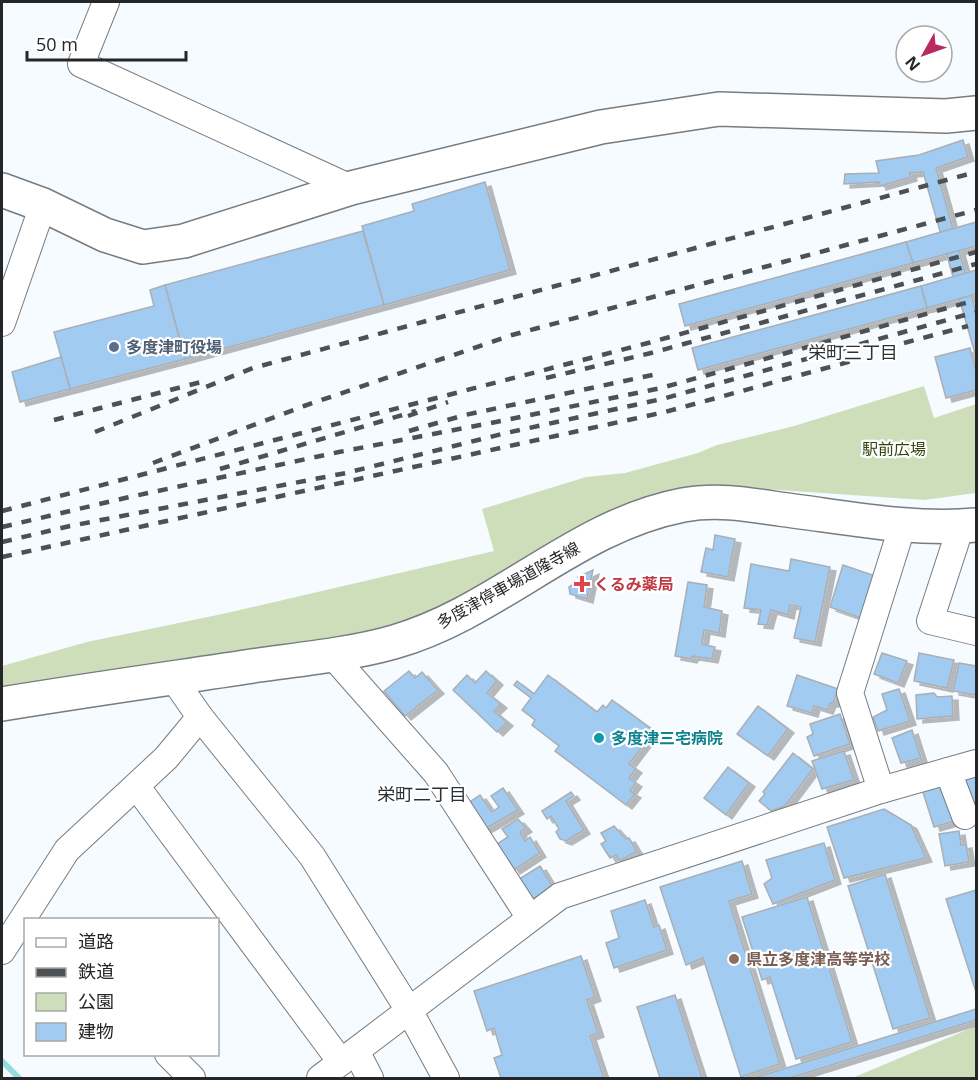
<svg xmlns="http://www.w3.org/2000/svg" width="978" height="1080" viewBox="0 0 978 1080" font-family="'Open Sans','Noto Sans JP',sans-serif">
<defs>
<filter id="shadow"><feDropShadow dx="6" dy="4" stdDeviation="0" flood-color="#0004"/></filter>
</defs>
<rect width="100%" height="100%" fill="#f6fbff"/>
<g fill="#cedeba">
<path d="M924 386 934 418 976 404V493L924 500 778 490 728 485 675 492 583 523 459 598 421 617 355 636 2 689V666L87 642 227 613 494 551 482 509 586 477 625 473 698 453 717 445 794 426Z"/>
<path d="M976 1026V1078H852Z"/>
</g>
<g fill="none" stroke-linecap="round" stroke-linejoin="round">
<path stroke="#95dcde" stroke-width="6" d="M2 1061 19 1078"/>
</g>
<g fill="#a1cbf1" stroke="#a9afb4" stroke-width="1.5" filter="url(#shadow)">
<path d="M963 140 968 157 936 168 976 312V357L923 172 910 173 911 177 880 186 879 182 844 184 845 174 879 173 876 161 919 155Z"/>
<path d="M485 182 510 270 384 305 362 226 414 211 412 204Z"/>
<path d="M976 222V246L913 263 906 242Z"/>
<path d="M363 231 384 305 185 359 165 285Z"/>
<path d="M906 242 913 263 685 326 679 304Z"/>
<path d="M976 270V294L927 308 921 286Z"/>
<path d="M165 285 185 359 70 389 54 332 154 306 150 290Z"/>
<path d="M921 286 927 308 698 370 692 348Z"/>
<path d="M970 348 976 371V390L946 398 935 357Z"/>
<path d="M61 357 70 389 20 402 12 372Z"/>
<path d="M715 535 735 539 728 577 701 572 706 548 713 550Z"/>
<path d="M791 559 830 567 815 642 794 638 801 607 790 605 788 615 771 610 767 625 758 624 761 610 744 608 751 564 789 571Z"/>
<path d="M843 565 875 576 861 618 830 607Z"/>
<path d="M593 570 587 599 570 594 569 587 580 581 578 577Z"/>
<path d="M688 582 707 585 704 607 722 611 719 633 704 630 702 644 715 647 712 659 693 656 691 659 675 656Z"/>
<path d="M882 653 907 661 898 683 874 674Z"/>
<path d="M919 653 954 660 947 688 914 681Z"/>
<path d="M959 663 976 666V695L953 691Z"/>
<path d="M409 671 415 678 422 672 438 690 405 716 384 691Z"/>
<path d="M486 671 497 681 487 693 501 704 494 711 507 722 497 732 453 690 467 675 475 683Z"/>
<path d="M548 675 597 712 603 705 606 708 612 700 654 731 629 764 636 769 629 778 636 783 630 791 635 794 626 805 555 751 559 746 532 725 535 720 522 710 531 698 514 685 517 681 534 694Z"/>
<path d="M797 675 838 689 833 703H830L827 710 814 706 812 713 787 706Z"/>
<path d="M899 689 910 721 878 731 873 717 887 710 882 694Z"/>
<path d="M934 693 937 697 952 696 953 716 917 719 916 695Z"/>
<path d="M758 706 788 729 768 756 737 734Z"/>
<path d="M840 714 850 744 814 756 807 737 813 734 810 724Z"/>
<path d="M912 730 921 758 901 763 892 738Z"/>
<path d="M844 751 854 780 822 789 812 761Z"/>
<path d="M793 753 813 769 785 806 771 811 759 801 765 794 763 792Z"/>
<path d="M728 767 749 783 726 815 704 798Z"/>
<path d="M976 776V812L964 779Z"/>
<path d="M942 782 955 821 934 827 922 789Z"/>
<path d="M503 788 518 810 483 830 467 804 480 795 492 812 499 807 491 796Z"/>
<path d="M571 792 574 796 566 801 584 830 566 841 560 839 556 832 559 829 551 816 547 819 542 811Z"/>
<path d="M884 809 911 825 926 858 844 878 827 827Z"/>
<path d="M518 819 526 828 520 832 525 841 530 837 540 853 514 870 497 844 508 837 502 829Z"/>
<path d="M614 826 626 839 629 838 637 851 620 861 616 855 610 858 601 844 606 841 601 833Z"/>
<path d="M959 831 961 845 966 844 969 862 945 866 939 834Z"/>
<path d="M824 843 835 880 773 904 764 884 772 878 766 860Z"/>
<path d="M742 861 752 894 729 901 780 1064 741 1077 703 958 686 965 660 887Z"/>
<path d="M540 866 553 887 530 901 516 881Z"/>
<path d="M885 874 930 1018 893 1029 848 886Z"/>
<path d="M976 890V992L946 899Z"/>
<path d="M807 897 852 1042 796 1059 770 977 762 980 742 917Z"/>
<path d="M645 900 654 927 659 925 667 950 614 968 606 943 619 938 611 911Z"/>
<path d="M581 956 595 997 587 1000 598 1033 590 1036 604 1078H501L494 1058 502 1055 494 1028 487 1031 474 991Z"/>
<path d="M675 995 702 1078H660L637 1007Z"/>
<path d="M976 1009V1020L790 1078H754Z"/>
</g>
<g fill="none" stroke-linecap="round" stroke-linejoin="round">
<defs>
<g id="street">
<path d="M106 2 81 64 351 188"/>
<path d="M2 323 43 205"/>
<path d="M961 526 930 621 976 632"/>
<path d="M331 654 436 773 530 918"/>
<path d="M173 678 200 717 312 856 410 1012 446 1078"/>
<path d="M948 771 965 816"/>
<path d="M137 787 341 1062"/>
<path d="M881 790 850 693 903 524"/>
<path d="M2 951 67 850 166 758 200 717"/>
<path d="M356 1051 370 1078"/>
<path d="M168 1054 192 1078"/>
<path d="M320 1078 560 896 881 790 976 763"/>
</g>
<g id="secondary">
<path d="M2 190 43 205 105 235 143 247 184 241 351 188 601 127 719 109 946 116 976 113"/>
<path d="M2 704C87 690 173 678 259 665 302 659 352 654 394 642 499 612 574 526 683 505 716 499 746 504 779 509 844 517 911 531 976 525"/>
</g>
</defs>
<use href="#street" stroke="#777c81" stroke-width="28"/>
<use href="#secondary" stroke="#777c81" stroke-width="36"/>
<use href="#street" stroke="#fff" stroke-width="26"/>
<use href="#secondary" stroke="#fff" stroke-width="33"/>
<g stroke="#4e5153" stroke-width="4.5" stroke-dasharray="10 10" stroke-linecap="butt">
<path d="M904 343 968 326"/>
<path d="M546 378 651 353 976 264"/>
<path d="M408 416 448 402"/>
<path d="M54 420 201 382"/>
<path d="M409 431 465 415 657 374"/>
<path d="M95 432 253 368 976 172"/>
<path d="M153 463 304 406 512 335 976 210"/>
<path d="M220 469 416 411"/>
<path d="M2 511 648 343 976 252"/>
<path d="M2 527 125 498 339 452 501 421 661 388 976 300"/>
<path d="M2 542 70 526 346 473 506 433 662 399 976 312"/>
<path d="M2 557 665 412 859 359"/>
</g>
</g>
<circle fill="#5c6f8a" stroke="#fff" stroke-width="2" cx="114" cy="347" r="6"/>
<path fill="#e0444e" stroke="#fff" stroke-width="2" d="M579 575h6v6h6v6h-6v6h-6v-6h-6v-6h6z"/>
<circle fill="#0f9aa8" stroke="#fff" stroke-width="2" cx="599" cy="738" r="6"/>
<circle fill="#8d6e63" stroke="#fff" stroke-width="2" cx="734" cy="959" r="6"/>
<g text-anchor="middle" stroke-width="4.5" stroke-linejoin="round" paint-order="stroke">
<g font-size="16" font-weight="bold" fill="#4e5e75" stroke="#fff" text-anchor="start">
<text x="126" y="353">多度津町役場</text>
</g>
<g font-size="16" fill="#324510" stroke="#fff">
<text x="894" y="455">駅前広場</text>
</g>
<g font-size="16" font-weight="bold" fill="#be3a42" stroke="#fff" text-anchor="start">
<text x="594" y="590">くるみ薬局</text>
</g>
<g font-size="16" fill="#242628" stroke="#fff">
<text transform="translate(508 585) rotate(-29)" y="6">多度津停車場道隆寺線</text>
</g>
<g font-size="16" font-weight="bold" fill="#0d838f" stroke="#fff" text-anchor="start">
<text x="611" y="744">多度津三宅病院</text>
</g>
<g font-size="16" font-weight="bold" fill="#785e54" stroke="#fff" text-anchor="start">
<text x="746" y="965">県立多度津高等学校</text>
</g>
<g font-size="18" fill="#2c3135" stroke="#fff">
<text x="853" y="359">栄町三丁目</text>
<text x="422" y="801">栄町二丁目</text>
</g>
</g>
<rect width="978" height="1080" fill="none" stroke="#242628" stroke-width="6"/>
<rect x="24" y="918" width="195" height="138" fill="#ffffff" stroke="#a7a8a9" stroke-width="1.5"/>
<rect x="36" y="938" width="30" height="9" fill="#ffffff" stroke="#a7a8a9" stroke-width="1.5"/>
<text x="78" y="948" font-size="18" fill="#242628">道路</text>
<rect x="36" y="968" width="30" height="9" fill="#4e5153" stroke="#a7a8a9" stroke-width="1.5"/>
<text x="78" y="978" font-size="18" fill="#242628">鉄道</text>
<rect x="36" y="993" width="30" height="18" fill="#cedeba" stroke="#a7a8a9" stroke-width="1.5"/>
<text x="78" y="1008" font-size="18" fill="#242628">公園</text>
<rect x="36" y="1023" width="30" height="18" fill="#a1cbf1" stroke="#a7a8a9" stroke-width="1.5"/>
<text x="78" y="1038" font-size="18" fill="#242628">建物</text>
<g transform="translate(924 54) rotate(230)"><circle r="28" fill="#ffffff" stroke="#a7a8a9" stroke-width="1.5"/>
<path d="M0-4.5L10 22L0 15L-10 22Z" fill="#b92b60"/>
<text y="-9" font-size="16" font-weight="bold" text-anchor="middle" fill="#242628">N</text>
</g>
<path d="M27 51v9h159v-9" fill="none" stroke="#242628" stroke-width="3"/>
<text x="36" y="51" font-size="18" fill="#242628" stroke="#ffffff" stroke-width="4.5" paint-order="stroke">50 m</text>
</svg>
